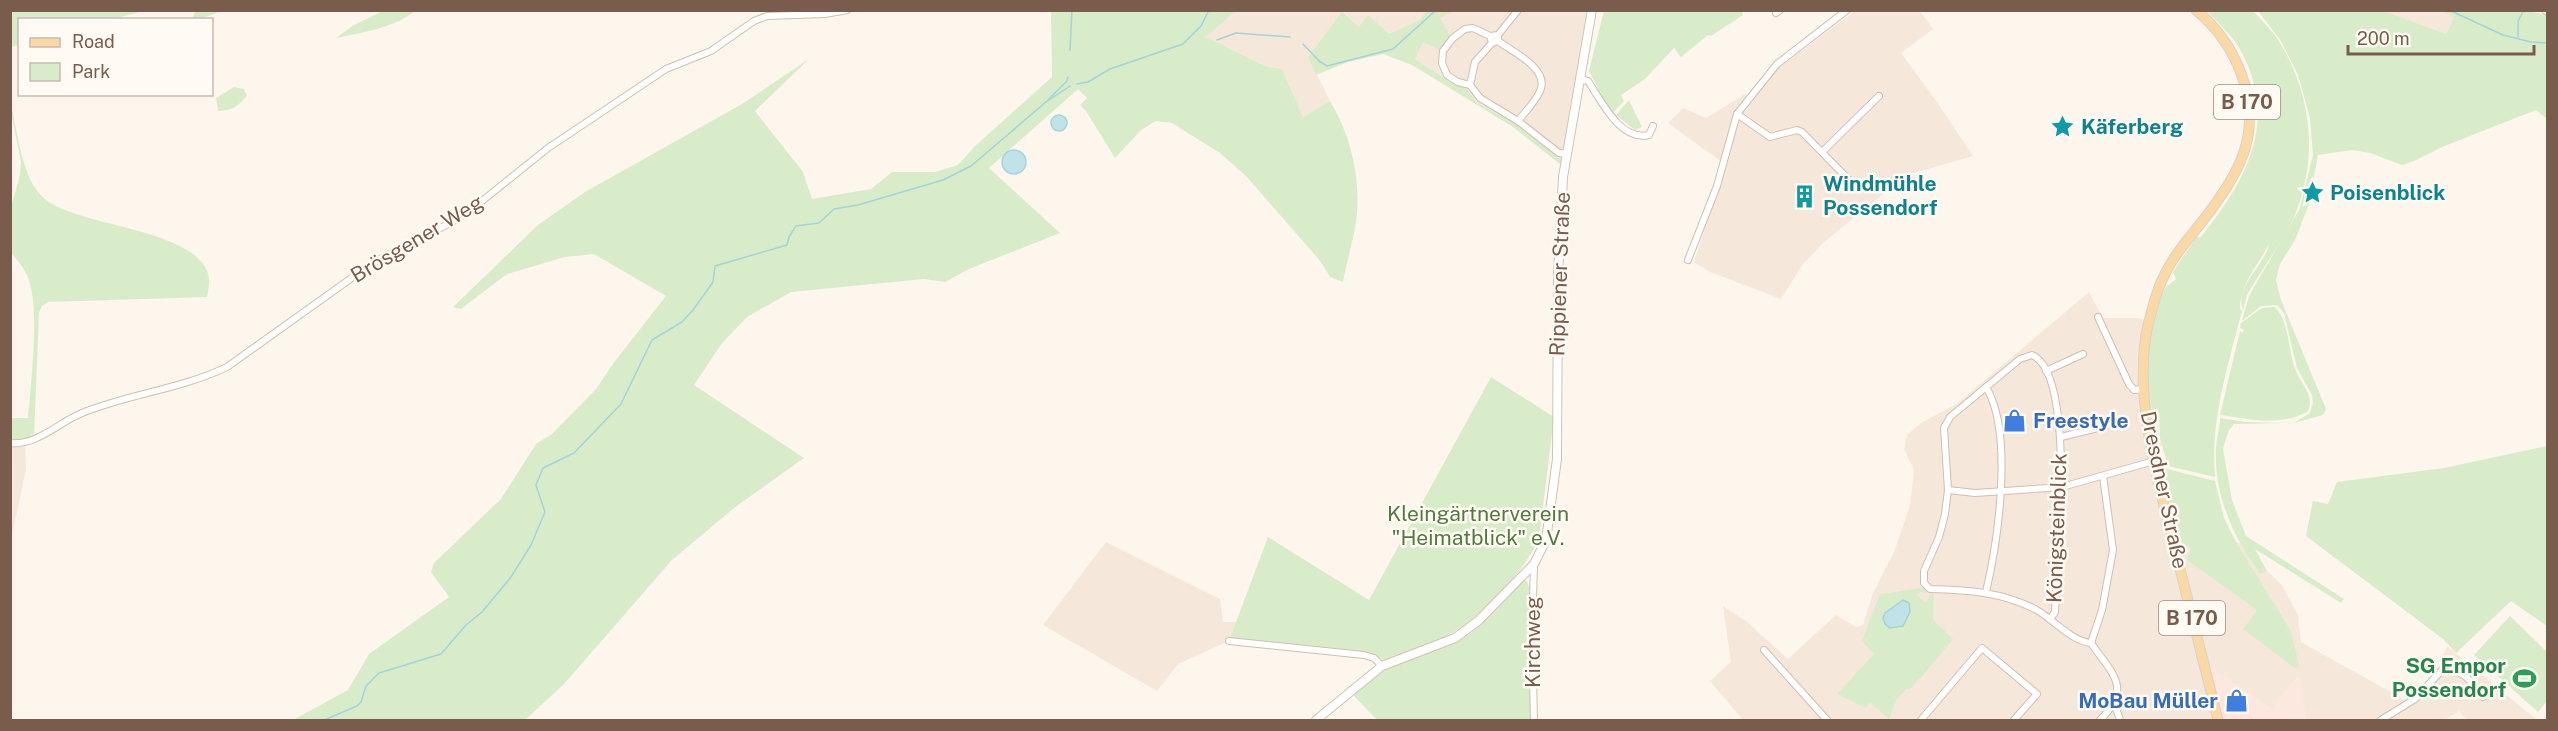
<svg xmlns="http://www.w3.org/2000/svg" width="2558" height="731" viewBox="0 0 2558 731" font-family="'Public Sans',sans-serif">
<rect width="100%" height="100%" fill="#fdf6ec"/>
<g fill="#f5e8da">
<path d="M1236 11H1342L1308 57 1330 101 1303 117 1282 69 1265 66 1205 37Z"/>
<path d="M1343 11H1588L1562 160 1516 124 1476 102 1468 90 1454 84 1415 59 1389 34 1359 27Z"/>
<path d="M1855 11H1920L1933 29 1901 53 1937 102 1973 156 1907 175 1824 242 1803 264 1781 299 1710 272 1694 262 1726 165 1668 123 1683 108 1706 118 1745 94 1752 99 1777 69Z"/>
<path d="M2384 11H2443L2454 18 2446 34Z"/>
<path d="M2089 292 2103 318H2137L2154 322 2150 341 2160 421 2157 422 2163 452 2160 453 2178 524 2254 548 2267 571 2282 585 2298 615 2301 642 2405 700 2425 684 2438 667 2447 646 2537 720H2466L2459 711 2445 720H1743L1710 681 1731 662 1723 606 1747 622 1788 659 1836 615 1856 627 1863 625 1873 593 1894 552 1910 506 1914 470 1904 449 1907 435 1921 423 1958 403Z"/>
<path d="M11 443H25L26 470 11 540Z"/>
<path d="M1106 542 1220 599 1223 622H1236L1229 641 1178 664 1157 691 1043 625Z"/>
</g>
<path fill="#fde8e0" d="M2209 666 2272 709 2293 681 2300 677 2306 720H2223Z"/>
<g fill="#d8ecc9">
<path d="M11 10H144V11L113 19 20 20 19 45 11 47Z"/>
<path d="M385 10 415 11C391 29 364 32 336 38L354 25Z"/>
<path d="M1741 10 1743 15 1711 36 1708 35 1681 57 1674 48 1645 79 1621 95 1624 101 1613 113 1609 109 1589 71 1604 11Z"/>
<path d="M2523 10 2547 15V119L2536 110 2442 147 2414 161 2402 165 2370 153 2352 150 2318 155 2309 204 2295 240 2280 264 2276 280 2281 300 2326 409 2323 415 2294 423 2234 424 2228 432 2223 449 2232 500 2246 536 2344 599 2341 603 2255 549 2267 571 2260 574C2234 538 2214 496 2216 450 2216 439 2220 429 2220 418L2245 422 2294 423 2310 413 2313 403 2312 395 2297 368 2284 313 2277 305 2261 306 2242 321 2249 296 2300 208 2313 155 2310 118 2298 75 2281 41 2258 11H2384L2446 34 2454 18 2443 11Z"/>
<path d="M195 11V10L222 11 200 19 193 18Z"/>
<path d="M1051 11H1236L1206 37 1265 66 1282 69 1303 117 1330 101C1350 134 1360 175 1357 213 1355 236 1347 259 1343 282L1330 277 1321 262 1246 176 1220 153 1172 123 1156 121 1141 130 1115 158 1086 111 1080 105 1087 98 1078 89 989 168 1060 233 969 269 945 282 924 279 791 292 747 317 722 343 694 385 804 458 734 508 672 560 564 684 525 720H293L348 690 369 654 449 597 431 572 434 563 501 499 536 444 552 434 596 389 615 361 666 296 594 254 565 257 507 274 461 309 453 307 538 225 585 192 742 104 809 59 755 111 803 172 812 199 871 189 892 172H935L958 165 974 147 1052 77Z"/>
<path d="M1342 11 1359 27 1368 15 1389 34 1420 20 1426 11H1453L1440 18 1451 37 1441 51 1423 42 1415 59 1454 84 1468 90 1476 102 1516 124 1562 160 1560 164 1513 127 1412 65 1383 54 1348 62 1316 75 1308 57Z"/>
<path d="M2207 11H2253C2262 21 2273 31 2280 43 2310 92 2318 152 2298 207 2287 238 2263 266 2247 295L2243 310C2234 286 2265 266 2269 244 2258 265 2240 284 2240 309L2242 311C2228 366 2210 420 2215 477L2168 466 2160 438 2159 417H2154C2143 374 2147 329 2165 288L2176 279 2173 272 2197 236 2200 238C2245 182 2279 125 2242 53 2234 37 2219 24 2207 11Z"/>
<path d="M234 87 244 89 247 96C238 106 232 111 218 111L216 98Z"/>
<path d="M1629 100 1642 127 1635 130 1616 115Z"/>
<path d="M10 101C18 130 21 180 45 199 80 228 201 228 209 278 210 284 208 291 207 297L48 302 42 306 39 312 34 437 32 433 30 439 11 440V418H28C31 384 39 316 30 284 27 271 19 262 11 253V207L20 175 21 162 11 112Z"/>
<path d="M2275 307C2291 325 2287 350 2296 371 2300 381 2310 392 2310 402 2310 405 2309 409 2308 411 2282 427 2249 419 2220 415L2240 331 2243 333 2244 330 2240 328 2241 323 2262 308Z"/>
<path d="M1491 377 1554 417 1539 539C1524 572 1484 614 1452 633 1432 645 1407 651 1384 660L1366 652 1354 650 1230 638 1268 537 1369 600Z"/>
<path d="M2547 446V626L2511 601 2456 653 2443 639 2306 536 2313 501 2328 504 2337 482 2444 468Z"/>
<path d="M2160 453 2167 469 2215 481 2224 518 2236 542 2291 631 2299 666 2296 669 2243 629 2257 610 2187 560 2191 548 2187 546 2183 550 2178 548Z"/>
<path d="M1523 581H1527L1529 587 1528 639 1530 667 1527 682 1530 694V720H1377L1352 694 1383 670 1448 645 1471 633Z"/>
<path d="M1922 588 1927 591 1926 593 1921 592 1916 595 1926 603 1930 595 1934 593 1933 620 1953 639 1920 679 1919 678 1910 689H1906L1896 700 1889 719 1870 702 1866 708 1837 694 1874 654 1862 641 1880 594Z"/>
<path d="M2510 616 2547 652V701L2538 712 2474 655Z"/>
</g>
<g fill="#bfe3e8" stroke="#a5d3da" stroke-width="1.5">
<circle cx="1059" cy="123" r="8"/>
<circle cx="1014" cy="162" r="12"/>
<path d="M1903 600 1909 603 1910 612 1903 626 1890 628 1885 624 1883 618 1885 613Z"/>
</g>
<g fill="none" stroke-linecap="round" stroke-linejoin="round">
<g stroke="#a5d3da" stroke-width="1.5">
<path d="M2449 10 2503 35 2531 42 2548 43"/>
<path d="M2518 37V21L2523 12"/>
<path d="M1217 40 1236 33 1290 37"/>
<path d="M1303 44 1319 61 1327 66 1393 49 1435 11"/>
<path d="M1070 50 1072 10"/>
<path d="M1077 84 1088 82 1110 69 1183 44 1201 26 1209 10"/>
<path d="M1048 100 1067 81 1068 77"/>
<path d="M324 720 357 706 361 702 366 686 379 673 441 654 466 625 482 612 511 577 531 545 545 512 536 485 543 468 574 453 621 404 652 340 682 322 693 310 713 282 715 266 787 245 789 237 796 226 819 223 834 209 858 205 943 180 971 166 1046 102 1070 86"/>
</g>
<defs>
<g id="street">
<path d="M1776 13 1780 10"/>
<path d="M1498 35 1518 10"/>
<path d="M1490 36 1473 28 1465 29 1453 38 1443 51 1442 63 1447 75 1458 82 1470 85 1480 98 1518 121 1559 153 1566 154"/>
<path d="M1498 41V35L1490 36 1492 43 1498 41C1513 52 1550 69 1540 91 1536 101 1525 112 1518 121"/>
<path d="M1579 79 1588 81C1601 100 1620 142 1649 135L1653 126"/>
<path d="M1470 85 1475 62 1492 43"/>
<path d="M1737 114 1770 137 1797 130 1802 132 1855 186 1910 180"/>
<path d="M1822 152 1879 96"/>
<path d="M1688 260 1717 186 1737 114 1777 64 1847 10"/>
<path d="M2098 317 2129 384 2134 390 2144 389"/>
<path d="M2046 371 2083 354"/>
<path d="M1986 387C2014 433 1998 541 1986 592"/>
<path d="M2061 437 2102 427"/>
<path d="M10 443C37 446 59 422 82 413 129 394 181 389 227 367L374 262 452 222 477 205 548 148 666 69 711 51 754 21 767 16 825 14 847 10"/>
<path d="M1948 490 1975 493 2062 487 2154 461"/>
<path d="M2051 618 2055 612C2057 568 2077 374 2032 355L2020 359 1950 417 1944 428 1948 490 1945 514 1939 537 1924 571V583L1930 589C1968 590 2001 592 2035 609 2053 619 2071 641 2091 643 2112 674 2133 687 2100 720"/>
<path d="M1229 641 1364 655 1374 658 1382 666"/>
<path d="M2091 643 2102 610 2113 550 2103 476"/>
<path d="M1764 650 1827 720"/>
<path d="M2115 705 2120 720"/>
<path d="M1534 720 1532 634 1534 564"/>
<path d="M1921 720 1982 648 2037 694 2014 720"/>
<path d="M2381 720 2415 699 2443 669C2462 668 2472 682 2483 697"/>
</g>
<g id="secondary">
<path d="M2546 10 2548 11"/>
<path d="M1316 720 1382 666 1455 638 1478 621 1534 564 1546 540 1557 459 1558 275 1563 177 1592 10"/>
</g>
<path id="primary" d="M2196 10C2236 43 2261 101 2244 152 2238 170 2228 186 2218 200 2201 226 2176 249 2163 278 2156 292 2152 310 2148 325 2132 395 2159 485 2176 553 2190 609 2204 665 2218 720"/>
</defs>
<use href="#street" stroke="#d1beb0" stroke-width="8"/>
<use href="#secondary" stroke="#d6c0b0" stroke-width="10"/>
<use href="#primary" stroke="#dad1cd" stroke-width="11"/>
<use href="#street" stroke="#fff" stroke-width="6"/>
<use href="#secondary" stroke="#fff" stroke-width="8"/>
<use href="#primary" stroke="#fbd9a5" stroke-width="9"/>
</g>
<defs>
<symbol id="sight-bare" viewBox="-9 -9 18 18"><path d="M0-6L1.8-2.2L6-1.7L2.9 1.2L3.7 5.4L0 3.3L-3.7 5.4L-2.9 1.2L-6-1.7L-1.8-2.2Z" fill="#0f9aa8" stroke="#fffaf3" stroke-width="2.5" paint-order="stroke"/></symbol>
<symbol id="building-bare" viewBox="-9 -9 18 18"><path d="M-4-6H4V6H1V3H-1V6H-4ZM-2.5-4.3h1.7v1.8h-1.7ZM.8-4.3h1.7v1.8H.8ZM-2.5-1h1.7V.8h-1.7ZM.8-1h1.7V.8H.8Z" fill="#0f9aa8" stroke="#fffaf3" stroke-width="2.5" paint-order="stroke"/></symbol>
<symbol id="shop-bare" viewBox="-9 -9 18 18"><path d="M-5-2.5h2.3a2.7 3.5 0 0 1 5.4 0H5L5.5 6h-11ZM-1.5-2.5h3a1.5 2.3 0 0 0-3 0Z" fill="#3f7fe0" stroke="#fffaf3" stroke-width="2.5" paint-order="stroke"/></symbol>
<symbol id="stadium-bare" viewBox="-9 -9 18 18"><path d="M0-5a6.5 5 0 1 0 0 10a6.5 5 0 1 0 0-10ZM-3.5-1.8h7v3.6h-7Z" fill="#2e9e5b" stroke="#fffaf3" stroke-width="2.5" paint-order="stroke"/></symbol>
</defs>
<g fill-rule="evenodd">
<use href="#sight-bare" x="2046" y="110" width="33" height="33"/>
<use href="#sight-bare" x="2296" y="176" width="33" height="33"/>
<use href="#building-bare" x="1788" y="180" width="33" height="33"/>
<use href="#shop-bare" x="1998" y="404" width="33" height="33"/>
<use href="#stadium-bare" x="2508" y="662" width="33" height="33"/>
<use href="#shop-bare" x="2220" y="684" width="33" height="33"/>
</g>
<g text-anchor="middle" stroke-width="5" stroke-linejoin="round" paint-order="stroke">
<g fill="#fffaf3" stroke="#a28b7f" stroke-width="1.5">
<rect x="2214" y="85" width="66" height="34" rx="4.5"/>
<rect x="2159" y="601" width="66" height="34" rx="4.5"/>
</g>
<g font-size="20" font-weight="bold" fill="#7a5c4d">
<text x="2247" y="109">B 170</text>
<text x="2192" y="625">B 170</text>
</g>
<g font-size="21" font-weight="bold" fill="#0d838f" stroke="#fffaf3" text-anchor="start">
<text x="2081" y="134">Käferberg</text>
<text x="1823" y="191">Windmühle<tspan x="1823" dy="24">Possendorf</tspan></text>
<text x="2330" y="200">Poisenblick</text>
</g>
<g font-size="21" fill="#7a5c4d" stroke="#fffaf3">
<text transform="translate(417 239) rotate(-31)" y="7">Brösgener Weg</text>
<text transform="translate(1560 274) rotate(-88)" y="7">Rippiener Straße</text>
<text transform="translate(2164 490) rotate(78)" y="7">Dresdner Straße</text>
<text transform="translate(2057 528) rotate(-88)" y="7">Königsteinblick</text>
<text transform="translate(1533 642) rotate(-90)" y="7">Kirchweg</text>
</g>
<g font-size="21" font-weight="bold" fill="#366cbe" stroke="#fffaf3" text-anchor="start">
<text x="2033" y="428">Freestyle</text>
<text x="2218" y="708" text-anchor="end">MoBau Müller</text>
</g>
<g font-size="21" fill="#537a41" stroke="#fffaf3">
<text x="1478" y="521">Kleingärtnerverein<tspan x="1478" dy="24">"Heimatblick" e.V.</tspan></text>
</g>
<g font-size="21" font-weight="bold" fill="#27864d" stroke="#fffaf3" text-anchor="end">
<text x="2506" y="673">SG Empor<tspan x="2506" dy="24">Possendorf</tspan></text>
</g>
</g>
<rect width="2558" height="731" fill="none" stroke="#7a5c4d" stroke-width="24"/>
<rect x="18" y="18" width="195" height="78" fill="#fffaf3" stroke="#cabbb1" stroke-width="1.5"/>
<rect x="30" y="38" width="30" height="9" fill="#fbd9a5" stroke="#cabbb1" stroke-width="1.5"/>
<text x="72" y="48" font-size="18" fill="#7a5c4d">Road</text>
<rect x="30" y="63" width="30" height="18" fill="#d8ecc9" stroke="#cabbb1" stroke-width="1.5"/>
<text x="72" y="78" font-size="18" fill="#7a5c4d">Park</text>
<path d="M2348 45v9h186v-9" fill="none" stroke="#7a5c4d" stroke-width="3"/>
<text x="2357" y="45" font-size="18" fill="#7a5c4d" stroke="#fffaf3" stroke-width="4.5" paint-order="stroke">200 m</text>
</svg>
